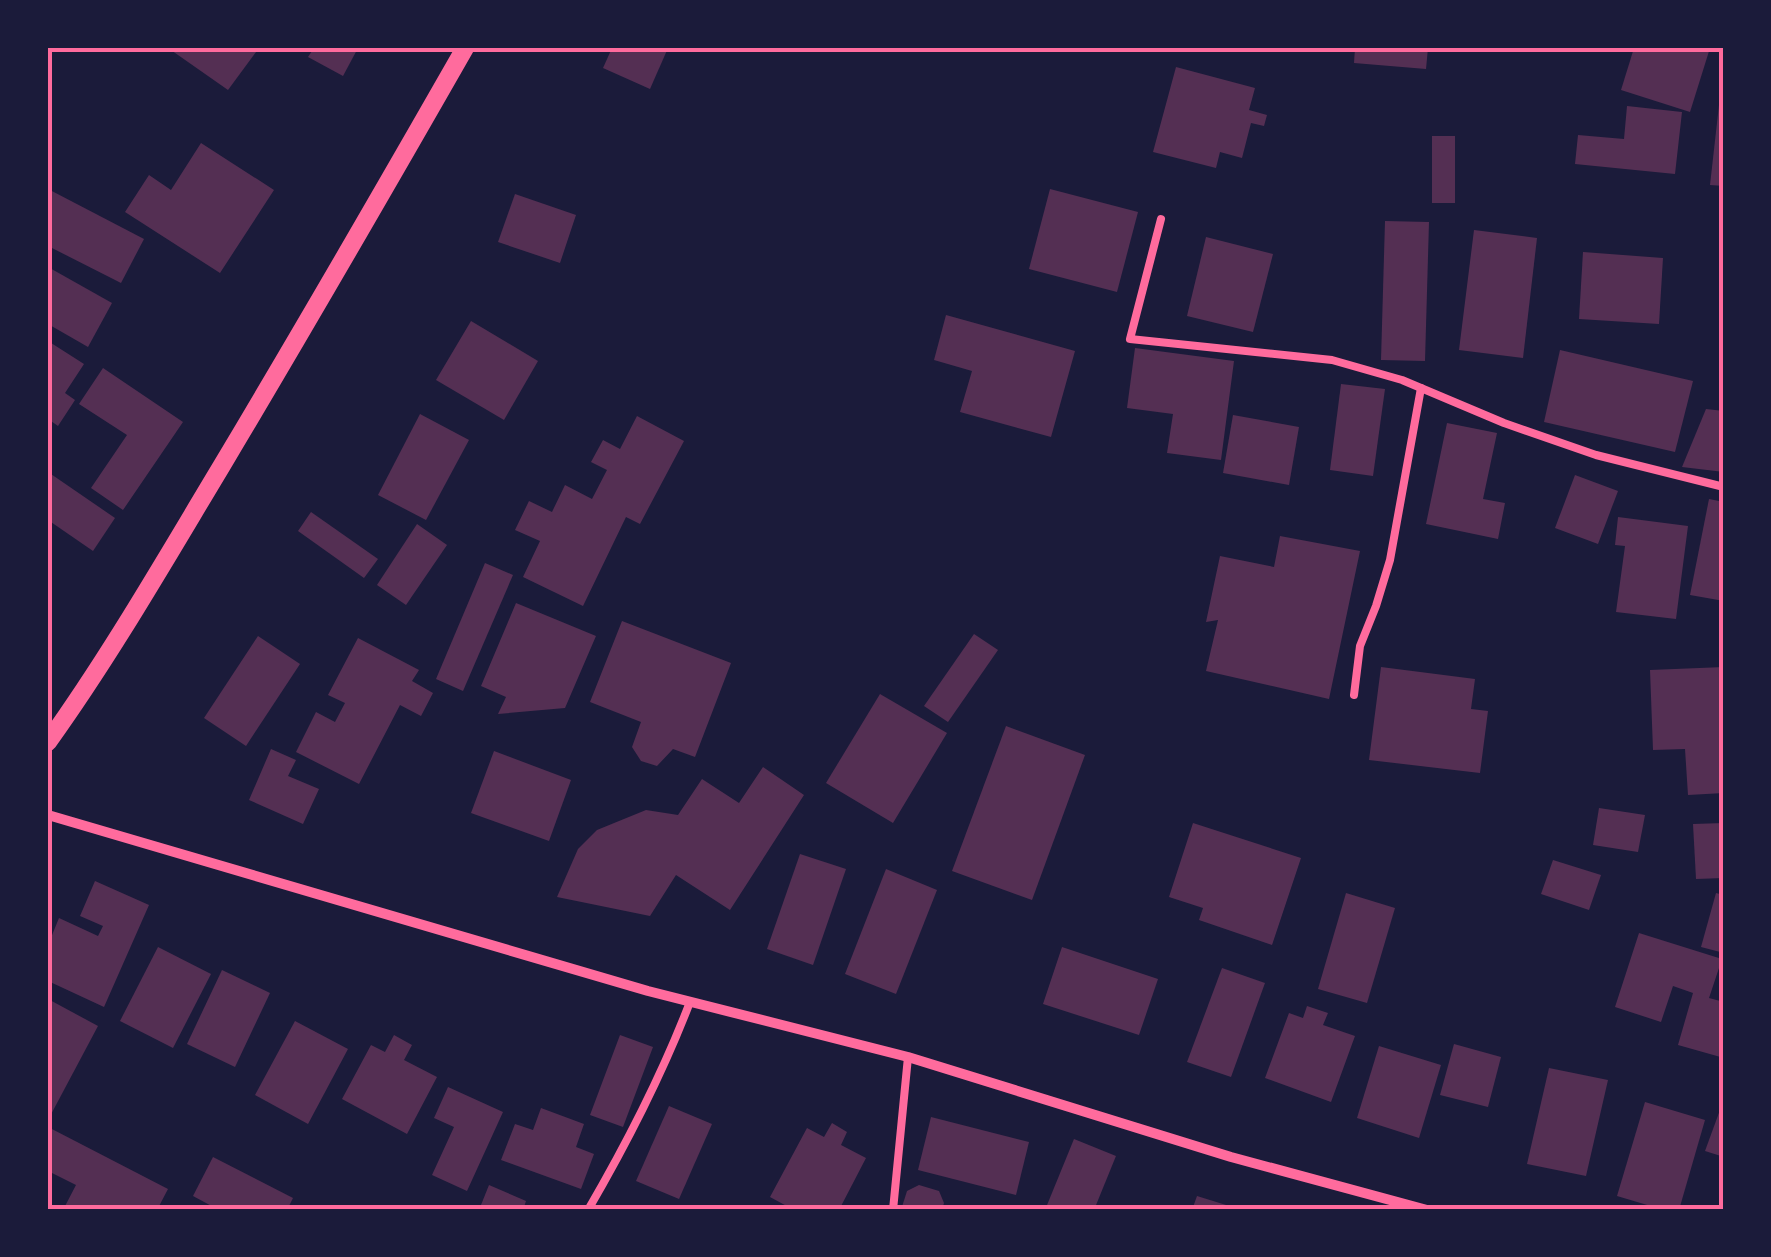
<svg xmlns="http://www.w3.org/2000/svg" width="1771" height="1257" viewBox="0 0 1771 1257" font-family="Literata,serif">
<rect width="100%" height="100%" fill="#1b1b3a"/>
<g fill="#542f53">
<path d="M168 48H259L228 90Z"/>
<path d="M314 48H358L343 76 308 57Z"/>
<path d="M612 48H668L650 89 603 68Z"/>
<path d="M1355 48H1428L1426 69 1354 63Z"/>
<path d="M1634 48H1710L1690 112 1621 90Z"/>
<path d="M1176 67 1255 88 1249 110 1267 115 1264 126 1251 123 1242 158 1220 152 1216 168 1153 152Z"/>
<path d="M1719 105H1724V186L1710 185Z"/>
<path d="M1627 106 1682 112 1675 174 1575 164 1578 135 1624 139Z"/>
<rect x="1432" y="136" width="23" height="67"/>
<path d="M201 143 274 190 220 273 125 212 149 175 171 190Z"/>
<path d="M48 189 144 239 121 283 48 246Z"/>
<path d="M1050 189 1138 212 1117 292 1029 269Z"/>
<path d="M515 194 576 215 560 263 498 242Z"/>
<path d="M1385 221 1429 222 1425 361 1381 360Z"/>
<path d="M1474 230 1537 238 1523 358 1459 350Z"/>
<path d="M1206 237 1273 254 1253 332 1187 316Z"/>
<path d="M1583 252 1663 258 1659 324 1579 319Z"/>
<path d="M48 267 112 303 88 347 48 324Z"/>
<path d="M946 315 1075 351 1051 437 960 412 972 371 934 360Z"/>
<path d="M471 321 538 361 504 420 436 380Z"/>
<path d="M48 341 84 364 65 393 75 400 58 426 48 419Z"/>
<path d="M1135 348 1234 361 1221 460 1167 453 1173 414 1127 408Z"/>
<path d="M1560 350 1693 381 1675 452 1544 422Z"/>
<path d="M103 368 183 422 123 510 91 488 127 435 79 404Z"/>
<path d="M1341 384 1385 389 1373 476 1330 470Z"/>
<path d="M1706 409 1724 411V472L1682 467Z"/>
<path d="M420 414 469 440 426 520 378 495Z"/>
<path d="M1233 415 1299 427 1289 485 1223 473Z"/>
<path d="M637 416 684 441 640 524 626 517 583 606 523 577 540 541 515 530 529 501 552 512 565 485 592 499 607 470 591 462 603 440 620 449Z"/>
<path d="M1447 423 1497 433 1483 499 1505 503 1498 539 1426 524Z"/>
<path d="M48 472 115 518 93 551 48 520Z"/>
<path d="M1575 475 1618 491 1598 544 1555 528Z"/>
<path d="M1709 499 1724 502V601L1690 595Z"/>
<path d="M311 512 378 559 364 578 298 531Z"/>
<path d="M1618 517 1688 526 1676 619 1616 612 1625 546 1615 545Z"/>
<path d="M417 524 447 545 406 605 377 585Z"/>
<path d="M1280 536 1360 551 1329 699 1206 671 1218 620 1206 622 1220 556 1274 567Z"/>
<path d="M485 563 513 575 463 691 436 679Z"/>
<path d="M516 603 596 636 565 708 498 714 506 697 481 686Z"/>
<path d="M622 621 731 663 695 757 673 749 657 766 641 761 632 747 641 722 590 702Z"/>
<path d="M974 634 998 650 948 722 924 706Z"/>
<path d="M258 636 300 664 246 746 204 718Z"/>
<path d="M358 638 419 670 412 681 433 693 421 716 400 705 359 784 296 752 316 712 335 722 345 703 328 695Z"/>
<path d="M1381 667 1475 679 1471 709 1488 711 1480 773 1369 760Z"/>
<path d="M1724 667V793L1688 795 1685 749 1653 750 1650 670Z"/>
<path d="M880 694 947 733 893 823 826 783Z"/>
<path d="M1006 726 1085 755 1032 900 952 871Z"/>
<path d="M271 749 296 760 288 776 319 789 303 824 249 800Z"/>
<path d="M494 751 571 780 549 841 471 813Z"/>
<path d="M763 767 804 795 730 910 676 875 650 916 557 897 578 849 597 830 646 810 678 815 702 779 739 803Z"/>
<path d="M1599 808 1645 815 1638 852 1593 845Z"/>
<path d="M1193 823 1301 858 1272 945 1199 920 1203 908 1169 897Z"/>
<path d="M1724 823V878L1696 879 1693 824Z"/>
<path d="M800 854 846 869 813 965 767 949Z"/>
<path d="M1553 860 1601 875 1589 910 1541 894Z"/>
<path d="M886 869 937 890 896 994 845 974Z"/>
<path d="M95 881 149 905 104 1007 48 981V945L59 918 98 936 103 926 80 916Z"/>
<path d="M1346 893 1395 908 1367 1003 1318 989Z"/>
<path d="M1716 893 1724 895V953L1701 947Z"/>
<path d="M1639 933 1722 959 1709 998 1724 1002V1058L1678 1045 1693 993 1673 986 1661 1022 1615 1007Z"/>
<path d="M158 947 211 974 173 1048 120 1021Z"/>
<path d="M1062 947 1158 979 1139 1035 1043 1004Z"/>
<path d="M1222 968 1265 983 1231 1077 1187 1062Z"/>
<path d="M222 970 270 993 235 1067 187 1044Z"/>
<path d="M48 999 98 1026 48 1120Z"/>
<path d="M1307 1006 1328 1013 1323 1025 1355 1036 1331 1102 1265 1078 1289 1013 1303 1018Z"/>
<path d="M295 1021 348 1049 308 1124 255 1095Z"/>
<path d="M394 1035 412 1045 404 1060 437 1077 407 1134 342 1099 371 1045 385 1052Z"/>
<path d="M620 1035 653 1047 623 1127 590 1115Z"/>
<path d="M1454 1044 1501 1057 1488 1107 1440 1095Z"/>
<path d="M1379 1046 1441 1065 1419 1138 1357 1118Z"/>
<path d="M1549 1068 1608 1080 1586 1176 1527 1164Z"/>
<path d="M448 1087 503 1112 467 1191 432 1175 454 1127 434 1118Z"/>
<path d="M1724 1099V1157L1705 1151Z"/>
<path d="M1645 1102 1705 1120 1679 1210H1664L1617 1196Z"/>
<path d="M669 1106 712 1124 679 1199 636 1181Z"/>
<path d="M541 1108 584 1124 576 1147 594 1154 581 1189 501 1160 515 1124 533 1130Z"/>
<path d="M931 1117 1029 1142 1016 1195 918 1170Z"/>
<path d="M832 1123 847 1132 841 1145 866 1158 839 1210H794L770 1197 807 1128 824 1137Z"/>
<path d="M48 1127 168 1189 157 1210H63L76 1185 48 1171Z"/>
<path d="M1074 1139 1116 1156 1094 1210H1045Z"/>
<path d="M213 1157 293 1198 287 1210H219L193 1196Z"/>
<path d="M489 1185 526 1201 523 1210H479Z"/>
<path d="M919 1185 939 1191 944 1203 942 1210H901L907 1191Z"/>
<path d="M1197 1196 1239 1209V1210H1192Z"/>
</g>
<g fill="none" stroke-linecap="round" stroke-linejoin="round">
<g stroke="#ff6b9d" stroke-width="8">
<path d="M1161 219 1130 339 1332 360 1402 380 1504 423 1596 455 1724 487"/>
<path d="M1354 695 1360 646 1376 606 1390 560 1421 388"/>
<path d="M588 1210C627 1143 662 1075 690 1002"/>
<path d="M893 1210 908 1057"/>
</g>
<path stroke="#ff6b9d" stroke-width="10" d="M48 815 648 991 908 1057 1231 1157 1427 1210"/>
<path stroke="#ff6b9d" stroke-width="18" d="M48 742C111 654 165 560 221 467 304 328 385 188 465 48"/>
</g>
<rect width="1771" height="1257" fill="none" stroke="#1b1b3a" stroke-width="100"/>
<rect x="50" y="50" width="1671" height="1157" fill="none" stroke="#ff6b9d" stroke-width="4"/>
</svg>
